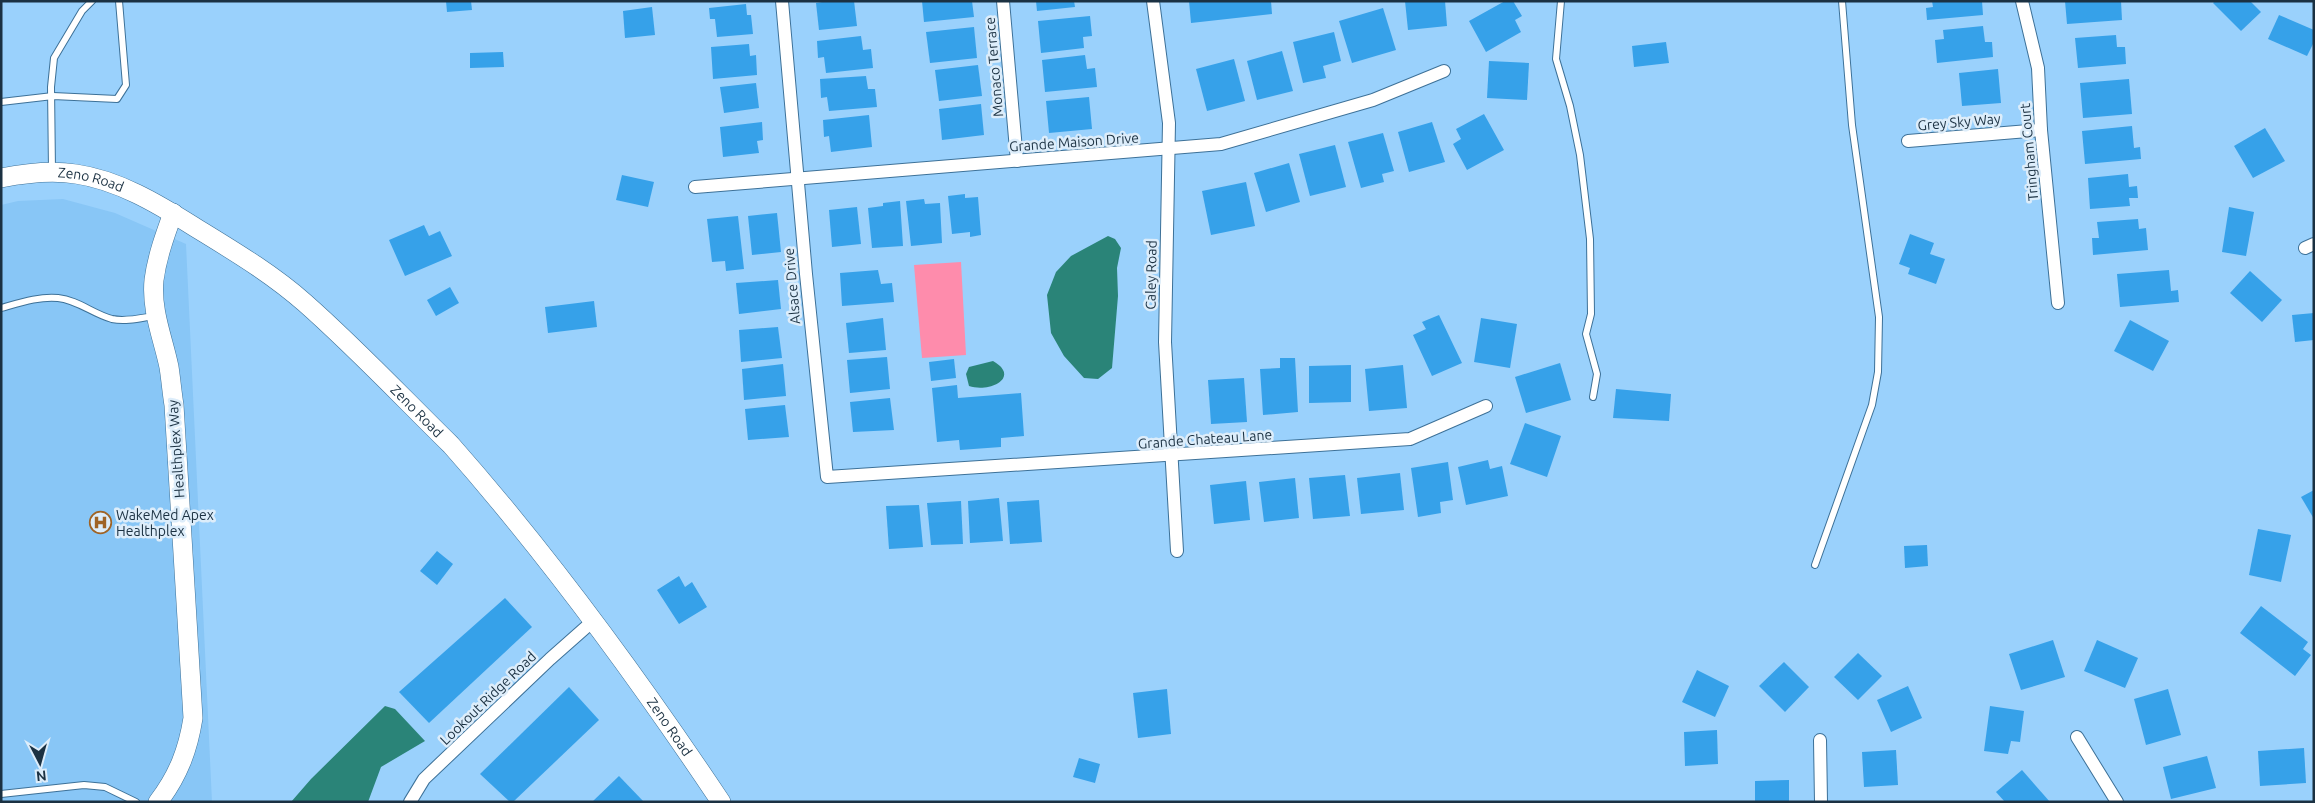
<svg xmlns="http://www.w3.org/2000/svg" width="2315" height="803" viewBox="0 0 2315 803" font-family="Ubuntu,sans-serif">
<rect width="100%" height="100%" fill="#9ad1fc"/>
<path fill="#88c6f6" d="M63 199 115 213 186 244 212 802H1V205L18 201Z"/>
<path fill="#fe8cac" d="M961 262 966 355 922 358 914 265Z"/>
<g fill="#2a8478">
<path d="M1108 236 1115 239 1121 248 1117 268 1118 296 1112 368 1098 379 1084 378 1064 356 1051 333 1047 295 1056 272 1071 256Z"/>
<path d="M993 361C1021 377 990 393 969 386L966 374 969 367Z"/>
<path d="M385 706 395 709 425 741 381 767 368 802H291L311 779Z"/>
</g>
<g fill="#36a1e9">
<path d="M446 1H471L472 10 447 12Z"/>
<path d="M828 1H854L857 26 819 30 816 3Z"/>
<path d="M922 1H972L974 17 924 22Z"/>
<path d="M1036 1H1074L1075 7 1037 11Z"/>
<path d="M1189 1H1271L1272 14 1191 23Z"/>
<path d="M1405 1H1445L1447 26 1408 30Z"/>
<path d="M1505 1H1513L1522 16 1515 20 1521 32 1486 52 1469 21Z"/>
<path d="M1932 1H1982L1983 15 1927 20 1926 8 1933 7Z"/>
<path d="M2065 1H2121L2122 20 2067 24Z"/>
<path d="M2215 1H2250L2261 12 2241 31 2213 3Z"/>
<path d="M746 4 747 15H751L753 34 717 37 715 19H710L709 8Z"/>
<path d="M652 7 655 35 625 38 623 11Z"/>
<path d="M1383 8 1396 50 1352 63 1339 21Z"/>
<path d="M2279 15 2314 30V42L2307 56 2268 39Z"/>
<path d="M1090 16 1092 36 1083 37 1084 48 1041 53 1038 21Z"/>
<path d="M1983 26 1985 42H1992L1993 57 1937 63 1935 40 1944 39 1943 30Z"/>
<path d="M974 27 977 58 930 63 926 32Z"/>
<path d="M1334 32 1341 61 1323 66 1326 78 1303 83 1293 42Z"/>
<path d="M2116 35 2117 47H2125L2126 64 2078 68 2075 38Z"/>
<path d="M861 36 863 50 871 49 873 68 826 73 824 57 818 58 817 41Z"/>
<path d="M1666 42 1669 63 1634 67 1632 46Z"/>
<path d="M749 44 750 56 756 55 757 75 713 79 711 47Z"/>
<path d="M1282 51 1293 91 1257 100 1247 61Z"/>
<path d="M503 52 504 67 470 68V53Z"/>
<path d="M1085 55 1087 69 1095 68 1097 87 1045 92 1042 60Z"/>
<path d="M1234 59 1245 101 1207 111 1196 69Z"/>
<path d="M1489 61 1529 63 1527 100 1487 98Z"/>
<path d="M978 65 982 96 939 101 935 70Z"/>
<path d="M1998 69 2001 103 1962 106 1959 73Z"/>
<path d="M866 76 868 89H875L877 107 829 111 827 97 821 98 820 79Z"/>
<path d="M2129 79 2132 114 2083 118 2080 83Z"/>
<path d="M756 83 759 108 724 113 720 87Z"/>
<path d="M1089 97 1092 129 1049 133 1046 101Z"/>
<path d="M981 104 984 135 942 140 939 109Z"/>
<path d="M1484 114 1504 150 1467 170 1453 144 1461 139 1456 129Z"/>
<path d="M869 115 872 147 831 152 829 136 824 137 823 120Z"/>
<path d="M762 122 763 140 757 141 759 153 723 157 720 127Z"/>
<path d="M1432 122 1445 162 1409 172 1398 132Z"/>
<path d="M2132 126 2134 148 2140 147 2141 159 2085 164 2082 131Z"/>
<path d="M2265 128 2285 161 2253 178 2234 146Z"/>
<path d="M1383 133 1394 171 1382 174 1384 182 1361 188 1348 142Z"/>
<path d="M1335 145 1346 187 1310 196 1299 154Z"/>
<path d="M1289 163 1300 202 1266 212 1254 173Z"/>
<path d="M2128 174 2129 187 2137 186 2138 198H2129L2130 206 2090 209 2088 178Z"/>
<path d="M622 175 654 182 648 207 616 200Z"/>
<path d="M1246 182 1255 226 1211 235 1202 191Z"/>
<path d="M965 194V198L978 197 981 235 970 237V232L952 234 948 196Z"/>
<path d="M924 199 925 204 940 203 942 243 911 246 906 201Z"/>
<path d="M900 201 903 246 872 248 868 208 883 206V203Z"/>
<path d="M857 207 861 244 832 247 829 210Z"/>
<path d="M2229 207 2254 212 2246 256 2222 252Z"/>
<path d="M777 213 781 252 752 255 748 216Z"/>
<path d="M738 216 744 269 726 271 725 261 712 262 707 219Z"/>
<path d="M2138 219 2139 229 2146 228 2148 250 2093 255 2092 238H2099L2097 222Z"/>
<path d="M424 225 429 236 440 231 452 256 405 276 389 240Z"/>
<path d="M1910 234 1934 243 1930 254 1945 259 1936 284 1908 274 1910 268 1899 264Z"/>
<path d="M878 270 881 284 892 283 894 302 842 306 840 273Z"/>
<path d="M2169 270 2171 291 2178 290 2179 302 2120 307 2117 274Z"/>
<path d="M2250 271 2282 300 2262 322 2230 293Z"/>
<path d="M778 280 781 309 739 314 736 283Z"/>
<path d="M450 287 459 303 436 316 427 300Z"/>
<path d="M594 301 597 327 548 333 545 307Z"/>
<path d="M2314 313V340L2295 342 2292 315Z"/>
<path d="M1439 315 1462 363 1432 376 1413 335 1426 329 1422 322Z"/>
<path d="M883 318 886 350 849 353 846 323Z"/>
<path d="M1481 318 1517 324 1510 368 1474 362Z"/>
<path d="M2130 320 2169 341 2153 371 2114 351Z"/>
<path d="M778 327 782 358 741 362 739 330Z"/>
<path d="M887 357 890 389 850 393 847 360Z"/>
<path d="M1280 358H1295L1298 412 1263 415 1260 369 1280 368Z"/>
<path d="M954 359 956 378 931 381 929 362Z"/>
<path d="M1560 363 1571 400 1526 413 1515 377Z"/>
<path d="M783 364 786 396 744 400 742 369Z"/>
<path d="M1351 365V402L1309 403V366Z"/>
<path d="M1403 365 1407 408 1369 411 1365 369Z"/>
<path d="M1244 378 1247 422 1211 424 1208 380Z"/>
<path d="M957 385 958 398 1021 393 1024 436 1001 438V447L960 450 959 440 937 442 932 388Z"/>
<path d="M1616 389 1671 394 1669 421 1613 418Z"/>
<path d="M890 398 894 430 853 432 850 402Z"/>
<path d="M785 405 789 437 748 440 745 409Z"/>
<path d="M1525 423 1561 436 1547 477 1510 464Z"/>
<path d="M1488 460 1490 469 1502 466 1508 496 1466 505 1458 467Z"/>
<path d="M1448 462 1453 500 1440 502 1441 513 1418 517 1411 468Z"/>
<path d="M1400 473 1404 510 1361 514 1357 478Z"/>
<path d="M1345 475 1350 516 1313 519 1309 478Z"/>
<path d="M1295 478 1299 518 1264 522 1259 482Z"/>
<path d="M1246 481 1250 520 1214 524 1210 485Z"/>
<path d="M2314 490V519L2301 497Z"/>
<path d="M999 498 1003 541 970 543 968 501Z"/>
<path d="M1039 500 1042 542 1010 544 1007 502Z"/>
<path d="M961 501 963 544 931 545 927 503Z"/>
<path d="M919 505 923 547 889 549 886 506Z"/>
<path d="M2258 529 2291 535 2281 582 2249 575Z"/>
<path d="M1927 545 1928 566 1905 568 1904 546Z"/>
<path d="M437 551 453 564 437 585 420 571Z"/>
<path d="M679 576 685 587 692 582 707 607 679 624 657 590Z"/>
<path d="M505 598 532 627 429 723 399 692Z"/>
<path d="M2261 606 2308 642 2303 649 2311 655 2295 676 2240 633Z"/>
<path d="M2053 640 2065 677 2021 690 2009 654Z"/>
<path d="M2097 640 2138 658 2125 688 2084 671Z"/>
<path d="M1858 653 1882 676 1858 700 1834 677Z"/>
<path d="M1784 662 1809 687 1785 712 1759 686Z"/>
<path d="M1697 670 1729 686 1715 717 1682 702Z"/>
<path d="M1908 686 1922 718 1891 732 1877 700Z"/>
<path d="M569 687 599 720 513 802H510L480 774Z"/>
<path d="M1167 689 1171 734 1138 738 1133 693Z"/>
<path d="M2168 689 2181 735 2146 745 2134 699Z"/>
<path d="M1990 706 2024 711 2020 742 2011 741 2008 754 1984 751Z"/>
<path d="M1717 730 1718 764 1685 766 1684 732Z"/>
<path d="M2304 748 2306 783 2260 786 2258 751Z"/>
<path d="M1896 750 1898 785 1864 787 1862 752Z"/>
<path d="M2207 756 2216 788 2171 799 2163 767Z"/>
<path d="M1079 758 1100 764 1095 783 1073 777Z"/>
<path d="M2022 770 2050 802H2005L1996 792Z"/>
<path d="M619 776 644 802H592Z"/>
<path d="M1789 780V802H1755V781Z"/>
</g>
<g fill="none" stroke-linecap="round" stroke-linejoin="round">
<defs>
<g id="lane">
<path d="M1561 1 1556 59 1570 106 1580 155 1590 239 1591 314 1586 334 1597 374 1593 397"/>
<path d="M1 102 53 96 117 99 126 85 119 1"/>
<path d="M52 171 51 87 54 58 82 11 92 1"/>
<path d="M1 308C19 303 40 296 58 298 78 300 93 314 112 319 126 322 141 318 154 316"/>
<path d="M1815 565 1872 405 1878 372 1879 317 1852 125 1842 1"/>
<path d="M1 794 84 785 105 787 136 802"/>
</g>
<g id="street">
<path d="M782 1 806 274 827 477 1410 439 1486 406"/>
<path d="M1003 1 1017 161"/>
<path d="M1153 1 1169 123 1165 342 1177 551"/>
<path d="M2022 1 2038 68 2041 130 2058 303"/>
<path d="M1908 141 2041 130"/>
<path d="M695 187 1221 144 1373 100 1444 71"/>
<path d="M2305 248 2314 244"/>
<path d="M2077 737 2117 802"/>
<path d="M1820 740 1821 802"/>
<path d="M410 802 424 779 550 659 593 621"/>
</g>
<g id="secondary">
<path id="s1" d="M1 178C26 173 51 170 76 174 118 180 158 204 193 226 232 250 271 273 305 303 356 348 403 398 451 445 550 557 638 678 721 802"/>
<path d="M158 802C178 776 188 750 193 718L174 405C172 393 171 380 169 367 163 338 151 311 154 280 157 257 165 235 173 213"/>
</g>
</defs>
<use href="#lane" stroke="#3d7198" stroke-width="8"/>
<use href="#street" stroke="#3d7198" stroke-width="14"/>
<use href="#secondary" stroke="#3d7198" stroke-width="20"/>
<use href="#lane" stroke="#fff" stroke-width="6"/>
<use href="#street" stroke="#fff" stroke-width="12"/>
<use href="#secondary" stroke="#fff" stroke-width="19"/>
</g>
<defs>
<symbol id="hospital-ring" viewBox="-11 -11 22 22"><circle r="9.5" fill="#ddedfa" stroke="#9f6325" stroke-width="1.5"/><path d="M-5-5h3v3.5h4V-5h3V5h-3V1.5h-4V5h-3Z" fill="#9f6325"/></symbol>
</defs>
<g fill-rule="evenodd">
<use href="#hospital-ring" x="88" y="510" width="25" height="25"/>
</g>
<g text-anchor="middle" stroke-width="5" stroke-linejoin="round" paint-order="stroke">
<g font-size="14" fill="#1b3142" stroke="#ddedfa">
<text transform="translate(994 67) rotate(-95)" y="5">Monaco Terrace</text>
<text transform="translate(1959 122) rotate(-5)" y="5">Grey Sky Way</text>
<text transform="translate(1074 142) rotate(-4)" y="5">Grande Maison Drive</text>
<text transform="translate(2029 152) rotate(-95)" y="5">Tringham Court</text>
<text dy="5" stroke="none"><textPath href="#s1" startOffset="91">Zeno Road</textPath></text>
<text transform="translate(1151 275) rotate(-89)" y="5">Caley Road</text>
<text transform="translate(792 286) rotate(-95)" y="5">Alsace Drive</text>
<text dy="5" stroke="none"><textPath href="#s1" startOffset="496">Zeno Road</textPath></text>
<text transform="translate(1205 439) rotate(-4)" y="5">Grande Chateau Lane</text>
<text transform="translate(176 449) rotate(-94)" y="5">Healthplex Way</text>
<text transform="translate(488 698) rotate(-44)" y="5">Lookout Ridge Road</text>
<text dy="5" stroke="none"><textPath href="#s1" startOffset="901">Zeno Road</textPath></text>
</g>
<g font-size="14" fill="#1b3142" stroke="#ddedfa" text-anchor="start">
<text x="116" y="520">WakeMed Apex<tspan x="116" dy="16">Healthplex</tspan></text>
</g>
</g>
<rect width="2315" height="803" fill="none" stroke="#1b3142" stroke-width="5"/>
<g transform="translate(40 763) rotate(174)" stroke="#ddedfa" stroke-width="4" paint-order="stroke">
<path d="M0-4L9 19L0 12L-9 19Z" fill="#1b3142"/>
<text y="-8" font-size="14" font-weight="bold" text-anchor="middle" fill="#1b3142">N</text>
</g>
</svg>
